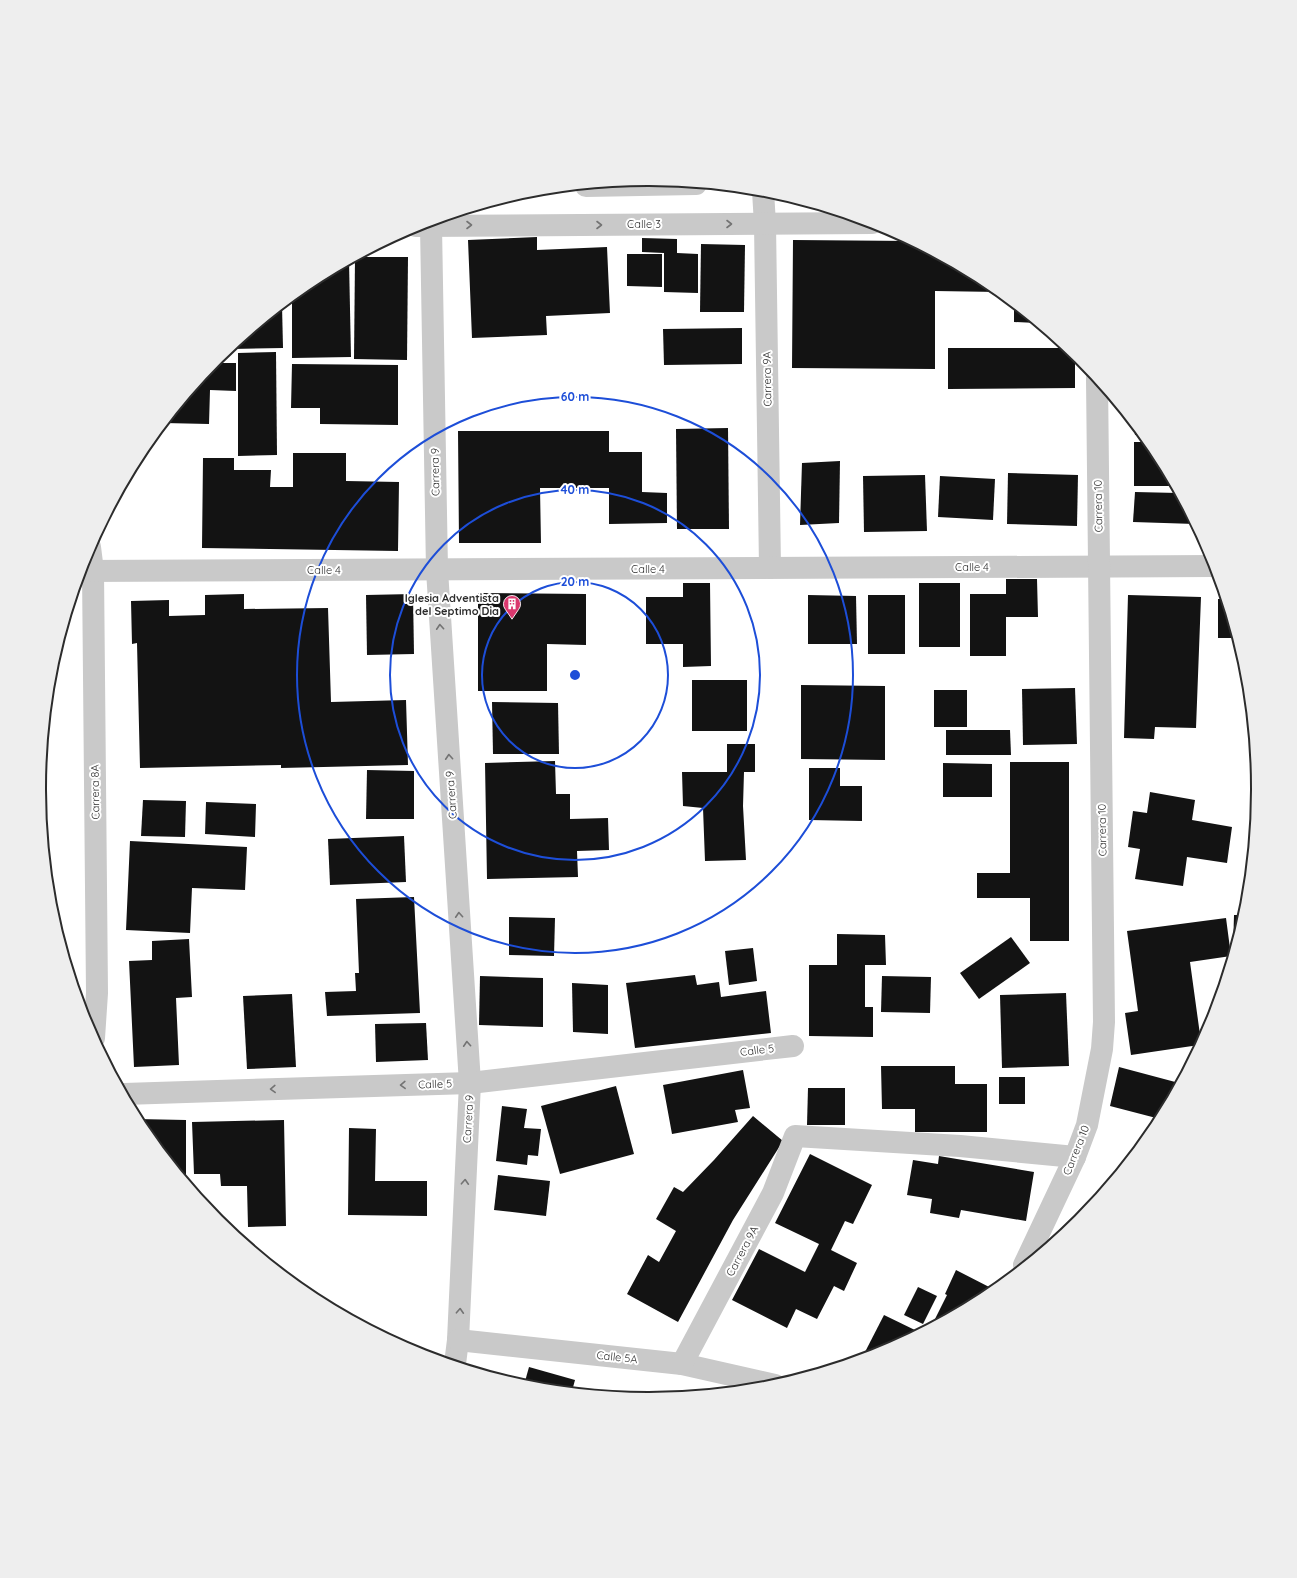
<svg xmlns="http://www.w3.org/2000/svg" width="1297" height="1578" viewBox="0 0 1297 1578" font-family="Quicksand,sans-serif">
<rect width="100%" height="100%" fill="#fff"/>
<g fill="#131313">
<path d="M537 237V250L607 247 610 313 546 316 547 335 472 338 468 240Z"/>
<path d="M642 238 677 239V253L698 254V293L664 292V253L642 252Z"/>
<path d="M793 240 911 241 987 282 999 292 935 291V369L792 368Z"/>
<path d="M701 244 745 245 744 312H700Z"/>
<path d="M627 254H662V287L627 286Z"/>
<path d="M358 257H408L407 360 354 359 355 258Z"/>
<path d="M349 261 351 357 292 358V297L310 282Z"/>
<path d="M1014 304 1029 317 1037 323 1014 322Z"/>
<path d="M282 305 283 348 231 349V347Z"/>
<path d="M742 328V364L664 365 663 329Z"/>
<path d="M948 348H1067L1075 354V388L948 389Z"/>
<path d="M276 352 277 455 238 456V353Z"/>
<path d="M214 363H236V391L210 390 209 424 164 423Z"/>
<path d="M292 364 398 365V425L320 424V408H291Z"/>
<path d="M1134 425 1142 435H1135Z"/>
<path d="M728 428 729 529H677L676 429Z"/>
<path d="M458 431H609V452H642V492L667 493V523L609 524V488H540L541 543H459Z"/>
<path d="M1134 442H1149L1155 451 1174 486H1134Z"/>
<path d="M293 453H346V481L399 482 398 551 202 548 203 458H234V470H271L270 487H293Z"/>
<path d="M840 461 839 523 800 525 802 463Z"/>
<path d="M1008 473 1078 475 1077 526 1007 524Z"/>
<path d="M925 475 927 531 864 532 863 476Z"/>
<path d="M940 476 995 479 993 520 938 517Z"/>
<path d="M1135 492 1178 493 1195 524 1133 522Z"/>
<path d="M1006 579H1037L1038 617H1006V656H970V594H1006Z"/>
<path d="M683 583H710L711 666 683 667V644H646V597H683Z"/>
<rect x="919" y="583" width="41" height="64"/>
<path d="M478 593 586 594V645L547 644V691H478Z"/>
<path d="M244 594V609L328 608 331 702 406 700 408 765 281 768V765L140 768 137 643 132 644 131 601 169 600V616L205 615V595Z"/>
<path d="M413 594 414 654 367 655 366 595Z"/>
<path d="M808 595 856 596 857 644H808Z"/>
<rect x="868" y="595" width="37" height="59"/>
<path d="M1128 595 1201 597 1196 728 1155 727 1154 739 1124 738Z"/>
<path d="M1218 599H1225L1237 638H1218Z"/>
<rect x="692" y="680" width="55" height="51"/>
<path d="M801 685 885 686V760L801 759Z"/>
<path d="M1075 688 1077 744 1023 745 1022 689Z"/>
<rect x="934" y="690" width="33" height="37"/>
<path d="M492 702 558 703 559 754H493Z"/>
<path d="M946 730H1010L1011 755H946Z"/>
<path d="M727 744H755V772H744L743 806 746 860 705 861 703 808 683 806 682 772H727Z"/>
<path d="M555 761 556 794H570V819L608 818 609 850 577 851 578 877 487 879 485 763Z"/>
<path d="M1010 762H1069V941H1030V898H977V873H1010Z"/>
<path d="M943 763 992 764V797H943Z"/>
<path d="M809 768H840V786H862V821L809 820Z"/>
<path d="M367 770 414 771V819H366Z"/>
<path d="M1150 792 1195 800 1192 820 1232 827 1227 863 1187 857 1183 886 1135 879 1140 849 1128 847 1133 811 1147 813Z"/>
<path d="M143 800 186 801 185 837 141 836Z"/>
<path d="M206 802 256 804 255 837 205 834Z"/>
<path d="M404 836 406 882 330 885 328 839Z"/>
<path d="M130 841 247 847 245 890 192 888 190 933 126 930Z"/>
<path d="M414 897 420 1013 327 1016 325 992 356 991 355 973H359L356 899Z"/>
<path d="M1234 915H1244L1234 950H1233Z"/>
<path d="M509 917 555 918 554 956 509 955Z"/>
<path d="M1226 918 1231 956 1190 962 1201 1042 1199 1045 1131 1055 1125 1013 1138 1011 1127 931Z"/>
<path d="M837 934 885 935 886 965H865V1007H873V1037L809 1036V965H837Z"/>
<path d="M1011 937 1030 963 979 999 960 973Z"/>
<path d="M189 939 192 997 176 998 179 1065 134 1067 129 961 152 960V941Z"/>
<path d="M753 948 757 981 729 985 725 951Z"/>
<path d="M695 975 697 985 719 982 721 997 766 991 771 1033 635 1048 626 983Z"/>
<path d="M480 976 543 978V1027L479 1025Z"/>
<path d="M882 976 931 977 930 1013 881 1012Z"/>
<path d="M572 983 608 985V1034L573 1032Z"/>
<path d="M1066 993 1069 1066 1002 1068 1000 995Z"/>
<path d="M292 994 296 1067 247 1069 243 996Z"/>
<path d="M426 1023 428 1060 376 1062 375 1024Z"/>
<path d="M881 1066H955V1084H987V1132H915V1109H882Z"/>
<path d="M1119 1067 1179 1083 1160 1119 1110 1106Z"/>
<path d="M743 1070 750 1108 735 1110 738 1122 672 1134 663 1085Z"/>
<rect x="999" y="1077" width="26" height="27"/>
<path d="M616 1086 634 1154 560 1174 541 1106Z"/>
<path d="M808 1088H845V1125H807Z"/>
<path d="M502 1106 527 1109 524 1128 541 1129 538 1156 528 1155 527 1165 496 1161Z"/>
<path d="M753 1116 783 1141 733 1220 678 1322 627 1294 648 1255 659 1262 676 1231 656 1219 674 1187 683 1192 714 1160Z"/>
<path d="M137 1119 186 1120V1181L142 1127Z"/>
<path d="M284 1120 286 1226 248 1227 247 1186H221L220 1174H194L192 1122Z"/>
<path d="M349 1128 376 1129 375 1181H427V1216L348 1215Z"/>
<path d="M810 1154 872 1185 853 1224 845 1221 831 1250 857 1263 844 1291 834 1286 817 1319 796 1309 787 1328 732 1300 759 1249 805 1272 819 1244 775 1223Z"/>
<path d="M939 1156 1034 1172 1026 1221 961 1210 959 1218 930 1213 932 1199 907 1195 913 1160 938 1164Z"/>
<path d="M498 1175 550 1181 546 1216 494 1210Z"/>
<path d="M956 1270 995 1290 987 1296 932 1325 947 1295 945 1294Z"/>
<path d="M918 1287 937 1296 923 1324 904 1315Z"/>
<path d="M884 1315 919 1332 882 1352 872 1355 865 1352Z"/>
<path d="M529 1367 575 1380 572 1391 524 1385Z"/>
</g>
<g fill="none" stroke-linecap="round" stroke-linejoin="round">
<g stroke="#c9c9c9" stroke-width="22">
<path d="M586 186 696 184"/>
<path d="M763 191 765 224 770 568"/>
<path d="M416 226 872 223"/>
<path d="M431 226 437 570 470 1083 458 1340 455 1364"/>
<path d="M90 547 93 571 97 993 94 1038"/>
<path d="M81 571 1215 566"/>
<path d="M124 1094 470 1083 793 1046"/>
<path d="M1024 1265 1075 1157 1087 1125 1102 1049 1104 1022 1097 379"/>
<path d="M458 1340 682 1364 775 1385"/>
<path d="M682 1364 773 1193 795 1136 960 1146 1075 1157"/>
</g>
</g>
<defs><path id="oneway-chevron" d="M-2-3.5L2.5 0L-2 3.5" fill="none" stroke-width="1.6" stroke-linecap="round" stroke-linejoin="round"/></defs>
<g stroke="#737373">
<use href="#oneway-chevron" transform="translate(729 224)"/>
<use href="#oneway-chevron" transform="translate(469 225)"/>
<use href="#oneway-chevron" transform="translate(599 225)"/>
<use href="#oneway-chevron" transform="translate(440 627) rotate(-94)"/>
<use href="#oneway-chevron" transform="translate(449 757) rotate(-94)"/>
<use href="#oneway-chevron" transform="translate(459 915) rotate(-94)"/>
<use href="#oneway-chevron" transform="translate(467 1044) rotate(-94)"/>
<use href="#oneway-chevron" transform="translate(403 1085) rotate(178)"/>
<use href="#oneway-chevron" transform="translate(273 1089) rotate(178)"/>
<use href="#oneway-chevron" transform="translate(465 1182) rotate(-87)"/>
<use href="#oneway-chevron" transform="translate(460 1311) rotate(-87)"/>
</g>
<g fill="none" stroke="#1d4ed8" stroke-width="2">
<circle cx="575" cy="675" r="93"/>
<circle cx="575" cy="675" r="185"/>
<circle cx="575" cy="675" r="278"/>
</g>
<defs>
<symbol id="building-pin" viewBox="-11 -11 22 30"><path d="M0 17L-7.5 6A9.5 9.5 0 1 1 7.5 6Z" fill="#da386e" stroke="#fff"/><path d="M-4-6H4V6H1V3H-1V6H-4ZM-2.5-4.3h1.7v1.8h-1.7ZM.8-4.3h1.7v1.8H.8ZM-2.5-1h1.7V.8h-1.7ZM.8-1h1.7V.8H.8Z" fill="#fff"/></symbol>
</defs>
<g fill-rule="evenodd">
<use href="#building-pin" x="502" y="594" width="20" height="27"/>
</g>
<g text-anchor="middle" stroke-width="4" stroke-linejoin="round" paint-order="stroke">
<g font-size="11" fill="#2c2c2c" stroke="#fff">
<text x="644" y="228">Calle 3</text>
<text transform="translate(767 379) rotate(-91)" y="4">Carrera 9A</text>
<text transform="translate(435 472) rotate(-91)" y="4">Carrera 9</text>
<text transform="translate(1098 506) rotate(-91)" y="4">Carrera 10</text>
<text x="972" y="571">Calle 4</text>
<text x="648" y="573">Calle 4</text>
<text x="324" y="574">Calle 4</text>
<text transform="translate(95 792) rotate(-91)" y="4">Carrera 8A</text>
<text transform="translate(451 795) rotate(-94)" y="4">Carrera 9</text>
<text transform="translate(1102 830) rotate(-91)" y="4">Carrera 10</text>
<text transform="translate(757 1050) rotate(-7)" y="4">Calle 5</text>
<text transform="translate(435 1084) rotate(-2)" y="4">Calle 5</text>
<text transform="translate(468 1119) rotate(-87)" y="4">Carrera 9</text>
<text transform="translate(1076 1150) rotate(-68)" y="4">Carrera 10</text>
<text transform="translate(742 1251) rotate(-62)" y="4">Carrera 9A</text>
<text transform="translate(617 1357) rotate(6)" y="4">Calle 5A</text>
</g>
<g font-size="11" font-weight="bold" fill="#2c2c2c" stroke="#fff" text-anchor="end">
<text x="499" y="602">Iglesia Adventista<tspan x="499" dy="13">del Septimo Dia</tspan></text>
</g>
</g>
<path d="M0 0H1297V1578H0ZM648 186H649A602 602 0 0 1 1251 788V790A602 602 0 0 1 649 1392H648A602 602 0 0 1 46 790V788A602 602 0 0 1 648 186Z" fill="#eee" fill-rule="evenodd"/>
<path fill="none" stroke="#2c2c2c" stroke-width="2" d="M648 186H649A602 602 0 0 1 1251 788V790A602 602 0 0 1 649 1392H648A602 602 0 0 1 46 790V788A602 602 0 0 1 648 186Z"/>
<circle cx="575" cy="675" r="6" fill="#1d4ed8" stroke="#fff" stroke-width="2"/>
<g font-size="12" text-anchor="middle" font-weight="bold" fill="#1d4ed8" stroke="#fff" stroke-width="4" stroke-linejoin="round" paint-order="stroke">
<text x="575" y="401">60 m</text>
<text x="575" y="494">40 m</text>
<text x="575" y="586">20 m</text>
</g>
</svg>
